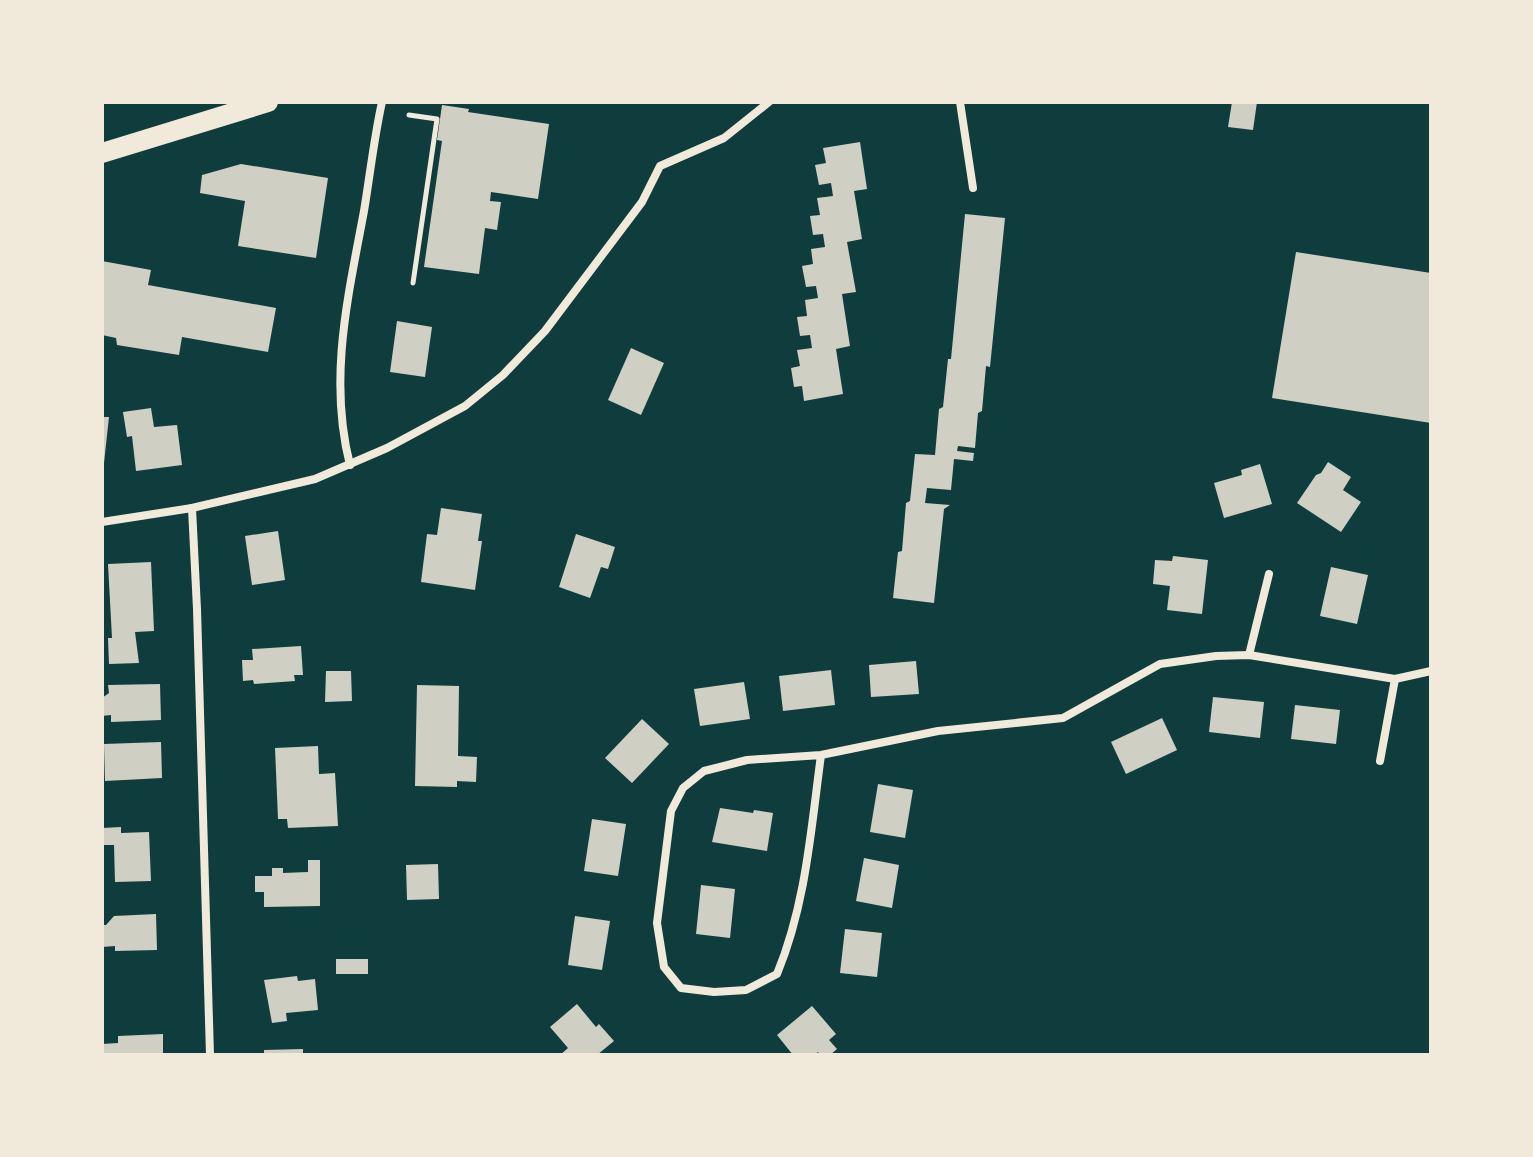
<svg xmlns="http://www.w3.org/2000/svg" width="1533" height="1157" viewBox="0 0 1533 1157" font-family="'Alegreya Sans',sans-serif">
<rect width="100%" height="100%" fill="#0f3d3e"/>
<g fill="#cfcfc3">
<path d="M1232 102H1257L1253 130 1228 127Z"/>
<path d="M442 105 469 109 468 112 549 124 538 199 491 192 490 201 501 202 497 230 485 228 479 274 424 267 442 141 437 140Z"/>
<path d="M860 142 867 189 854 191 862 239 847 242 856 292 842 294 850 346 836 349 843 394 804 401 802 386 794 387 791 368 800 366 797 350 812 348 810 335 800 336 797 317 807 316 805 300 818 298 816 286 806 287 802 266 813 264 811 249 825 247 823 234 813 235 810 216 820 215 817 198 833 196 831 183 819 185 815 165 826 163 823 148Z"/>
<path d="M241 164 328 178 316 258 238 246 245 201 200 193 202 175Z"/>
<path d="M965 214 1005 218 990 367 986 366 982 411 978 413 975 448 958 446 957 451 974 453 973 461 954 459 951 490 927 488 925 503 950 505 944 509 934 603 893 598 898 552 902 551 906 503 910 501 915 454 935 455 939 409 943 407 948 359H951Z"/>
<path d="M1296 252 1431 273V423L1272 398Z"/>
<path d="M102 261 151 270 148 285 276 308 268 352 182 337 179 355 117 345 116 338 102 335Z"/>
<path d="M397 321 432 327 425 377 390 372Z"/>
<path d="M631 348 664 363 641 415 608 400Z"/>
<path d="M151 408 154 427 177 425 182 465 136 471 132 436 127 437 123 412Z"/>
<path d="M102 417H109L104 463H102Z"/>
<path d="M1328 462 1351 477 1343 490 1361 502 1341 532 1297 503 1316 475 1321 473Z"/>
<path d="M1260 464 1272 504 1224 518 1214 483 1242 475 1241 470Z"/>
<path d="M441 508 482 514 478 541H482L475 590 421 582 427 534 437 535Z"/>
<path d="M278 531 285 580 252 585 245 536Z"/>
<path d="M576 534 615 547 608 569 601 567 590 598 559 587Z"/>
<path d="M1173 556 1208 560 1202 614 1167 610 1170 586 1153 584 1155 560 1172 561Z"/>
<path d="M151 562 154 631 135 632 139 663 109 664 108 638H112L108 564Z"/>
<path d="M1331 567 1368 575 1357 624 1320 616Z"/>
<path d="M301 646 303 675H294L295 681 254 684 253 680 243 681 242 660H253L252 649Z"/>
<path d="M916 661 919 694 871 697 869 665Z"/>
<path d="M831 670 835 705 783 711 779 676Z"/>
<path d="M326 671H351L352 701 325 702Z"/>
<path d="M744 682 750 719 700 726 694 689Z"/>
<path d="M160 684 161 720 111 722V715L102 716V698L109 693 108 685Z"/>
<path d="M417 685 459 686 458 756 477 757 476 782 457 781V787L415 786Z"/>
<path d="M1213 697 1264 702 1260 738 1209 732Z"/>
<path d="M1295 705 1340 710 1336 744 1291 739Z"/>
<path d="M1162 718 1177 750 1126 774 1111 742Z"/>
<path d="M642 719 669 744 632 783 605 758Z"/>
<path d="M161 742 162 778 105 781 104 744Z"/>
<path d="M318 746 319 774 335 773 338 826 288 828 287 819H278L275 748Z"/>
<path d="M878 784 913 790 905 838 870 832Z"/>
<path d="M720 808 753 813 754 810 773 813 767 851 712 842Z"/>
<path d="M592 819 626 824 618 876 584 871Z"/>
<path d="M121 827V833L149 832 151 881 115 882 114 845H102V828Z"/>
<path d="M864 858 899 865 892 908 856 901Z"/>
<path d="M308 860H320V906L264 907V892H255V876H272V868H283V873L308 872Z"/>
<path d="M438 864 439 899 407 900 406 865Z"/>
<path d="M701 885 735 889 730 938 696 934Z"/>
<path d="M156 914 157 950 115 951V946L102 947V925H106L114 916Z"/>
<path d="M575 916 610 921 602 970 568 965Z"/>
<path d="M845 929 882 933 877 977 840 973Z"/>
<rect x="336" y="959" width="32" height="15"/>
<path d="M297 976 298 981 315 979 318 1010 286 1013 287 1021 272 1023 264 980Z"/>
<path d="M577 1004 596 1027 599 1024 614 1041 597 1055H560L568 1048 550 1027Z"/>
<path d="M812 1006 836 1034 829 1040 837 1049 830 1055H820L818 1052 814 1055H793L777 1035Z"/>
<path d="M163 1034V1055H102V1044L118 1043V1036Z"/>
<path d="M303 1049V1055H264V1050Z"/>
</g>
<g fill="none" stroke-linecap="round" stroke-linejoin="round">
<path stroke="#f1e9da" stroke-width="5" d="M409 115 437 119 413 283"/>
<g stroke="#f1e9da" stroke-width="8">
<path d="M960 102 973 188"/>
<path d="M350 465C328 379 348 297 364 211 370 175 374 138 382 102"/>
<path d="M192 508 197 609 210 1055"/>
<path d="M102 522 192 508 315 479 387 448 465 406 503 375 545 331 642 202 660 166 724 138 769 102"/>
<path d="M1249 655 1269 574"/>
<path d="M821 755C811 829 806 904 777 974L746 990 714 992 681 988 664 967 657 923 671 811 683 788 704 771 747 760 821 755 938 731 1063 718 1160 664 1216 656 1249 655 1395 679 1431 671"/>
<path d="M1380 761 1395 679"/>
</g>
<path stroke="#f1e9da" stroke-width="20" d="M102 153 268 102"/>
</g>
<rect width="1533" height="1157" fill="none" stroke="#f1e9da" stroke-width="208"/>
</svg>
